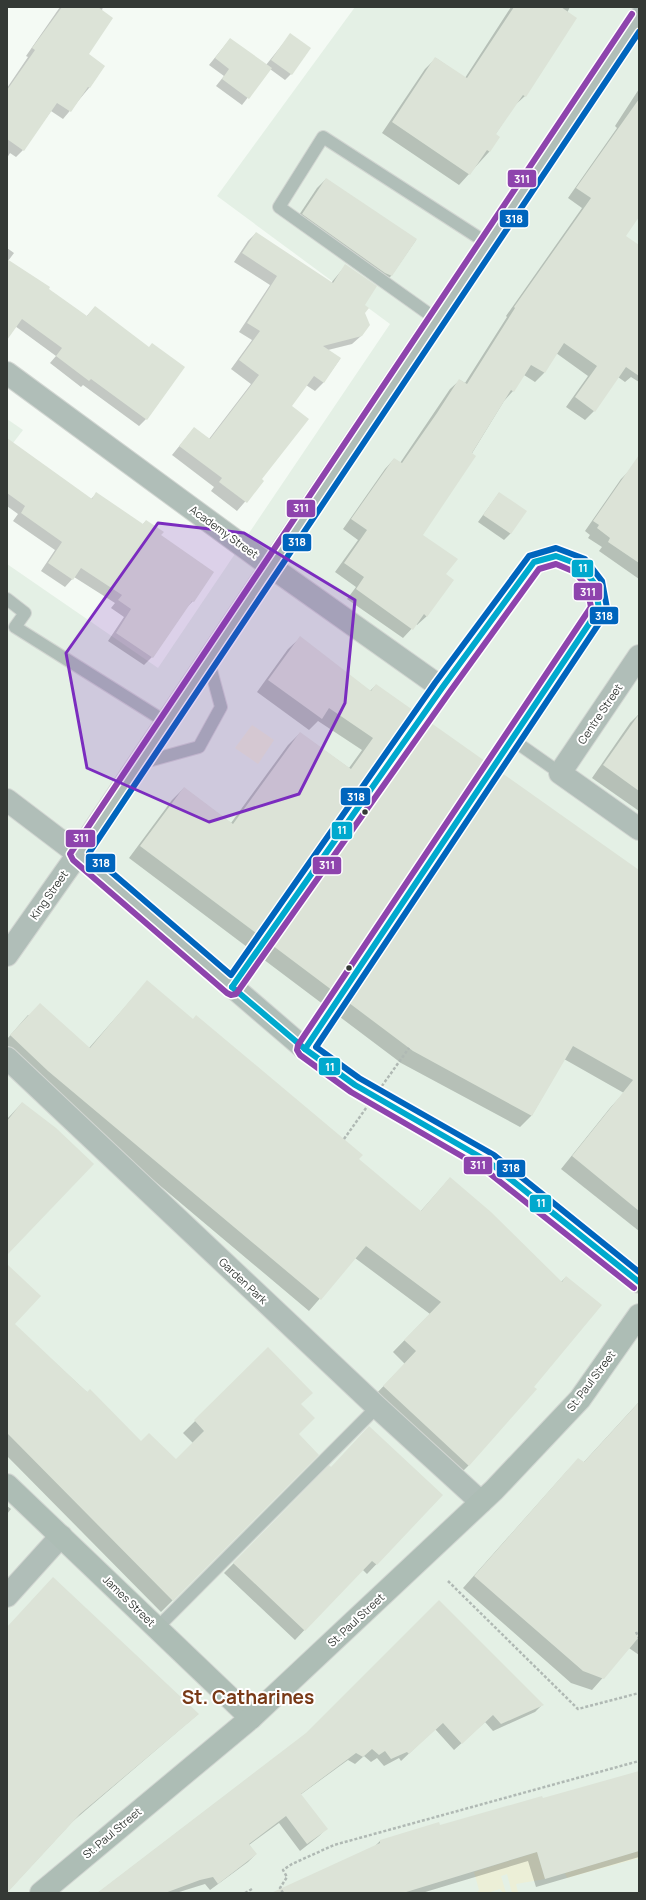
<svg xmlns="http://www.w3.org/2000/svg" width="646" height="1900" viewBox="0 0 646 1900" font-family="Manrope,sans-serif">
<rect width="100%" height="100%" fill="#f4faf4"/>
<g fill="#e4f0e5">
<path d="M355 7H639V1893H7V564L158 668 390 324 217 196Z"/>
<path d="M7 419 23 430 7 451Z"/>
</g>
<g fill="#ecefd7">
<path d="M252 725 274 740 258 764 235 748Z"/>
<path d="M639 1851V1858L567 1878 565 1873Z"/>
<path d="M537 1852 545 1879 516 1884 518 1892 512 1893 507 1874 501 1876 506 1893H503L500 1889 487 1893H477L479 1890 474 1872Z"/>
</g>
<g fill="#0003">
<path d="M60 7H103L87 55 104 66 89 88 63 119 51 111 23 150 16 157 10 153 7 158V88L28 57 26 56Z"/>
<path d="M511 7H570L525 96 514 106 495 135 499 137 489 152 459 185 382 133 425 69 436 58 465 78Z"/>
<path d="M290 35 291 74 285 80 270 69 242 105 216 86 224 76 209 65 230 39 266 65Z"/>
<path d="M639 89V215L624 236 639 246V382L631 377 625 382 618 377 594 411 585 420 566 407 588 376 556 353 544 373 535 382 524 375 513 391 504 401 422 535 445 575 427 616 417 625 416 624 403 638 347 599 356 587 335 572 358 540 343 529 385 469 394 459 400 463 450 389 460 380 465 383 507 317 506 316 582 208 568 198 617 128 615 126Z"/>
<path d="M326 179 416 240 391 276 382 285 293 224 317 188Z"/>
<path d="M256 233 331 283 346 265 363 305 364 313 361 336 352 344 328 350 340 359 323 383 315 391 306 385 291 406 261 479 263 481 237 511 211 491 214 487 172 455 194 428 209 439 251 384 231 369 252 340 239 332 270 285 234 262 248 241Z"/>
<path d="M7 248 14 253 8 261 86 317 95 307 148 348 183 368 146 419 139 426 83 385 81 387 50 363 56 356 15 326 7 329Z"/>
<path d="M7 446 90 500 96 494 142 525 146 521 160 536 193 601 184 610 152 657 144 665 108 641 124 617 111 608 115 603 74 577 65 587 41 571 55 550 13 521 18 514 7 506Z"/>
<path d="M639 469V579L599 551 602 547 588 538 590 535 585 531 621 479 630 470Z"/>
<path d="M499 493 511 533 504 540 478 522Z"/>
<path d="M300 638 370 691 376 685 639 872V1090L631 1097 564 1059 532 1115 520 1127 401 1063 129 858 172 800 184 788 231 823 288 745 300 733 349 768 362 750 318 721 309 730 257 692 288 649Z"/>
<path d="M639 714V811L592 778 630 723Z"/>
<path d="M147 982 420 1212 450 1178 561 1282 566 1277 469 1465 457 1477 372 1398 405 1364 393 1352 430 1314 355 1258 309 1311 37 1082 7 1055V1039L28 1015 89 1048Z"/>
<path d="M621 1096 639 1110V1231L561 1169 610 1108Z"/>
<path d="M22 1103 7 1254V1119Z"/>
<path d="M7 1265 13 1324 141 1442 176 1461 193 1443 183 1433 268 1349 300 1404 298 1434 318 1455 161 1612 7 1456Z"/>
<path d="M639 1402V1655L629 1648 592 1690 571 1683 463 1588 567 1471 583 1463Z"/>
<path d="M329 1467 442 1495 367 1574 362 1569 295 1640 224 1573Z"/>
<path d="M7 1506 11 1509 7 1514Z"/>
<path d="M7 1627 198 1714 72 1822 7 1892Z"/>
<path d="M542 1705 535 1712 493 1731 485 1722 454 1750 435 1729 401 1761 399 1758 384 1766 377 1758 371 1762 364 1756 355 1764 348 1760 300 1795 326 1829 319 1836 300 1851 279 1823 249 1845 256 1854 248 1862 210 1890 205 1884 176 1893H98L306 1734Z"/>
<path d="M639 1772V1857L536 1887 528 1861 422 1893H280L374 1847 380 1841 542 1800Z"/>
</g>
<g fill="#dce3d7">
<path d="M62 7H98L113 18 89 54 105 66 90 88 88 87 71 112 57 103 24 151 7 139V90L35 50 32 48Z"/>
<path d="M514 7H561L577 18 526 97 523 95 496 134 500 137 490 152 487 150 470 175 392 122 435 57 467 78Z"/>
<path d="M290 33 311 48 292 75 271 60Z"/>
<path d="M230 38 272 68 249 99 222 79 229 69 215 58Z"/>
<path d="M639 99V217L626 236 639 245V376L626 367 595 412 575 397 597 366 564 343 545 373 531 365 514 392 511 390 472 453 476 456 423 535 458 559 446 574 454 580 427 617 424 614 413 630 356 589 364 577 344 563 367 530 351 519 394 458 402 463 437 413 459 379 467 384 515 308 514 307 591 198 576 188Z"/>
<path d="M326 178 417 239 392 276 385 273 302 214Z"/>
<path d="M256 232 333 283 345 264 377 286 365 305 369 308 365 313 370 325 362 336 323 346 341 358 324 383 314 376 292 406 309 419 262 479 264 481 247 503 219 482 222 478 179 446 194 427 210 439 259 375 239 360 260 331 247 323 277 276 242 253Z"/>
<path d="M7 259 50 287 49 289 87 316 95 306 149 347 152 343 185 367 147 420 91 379 89 381 56 356 62 348 22 319 7 340Z"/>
<path d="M7 438 92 499 96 492 143 524 146 520 164 532 161 535 214 572 194 602 192 601 153 658 116 633 131 609 118 600 122 595 81 568 73 580 48 563 62 542 21 513 25 506 7 493Z"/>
<path d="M639 455V563L608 542 610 538 597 528 599 525 593 521Z"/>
<path d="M499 492 527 511 511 534 483 515Z"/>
<path d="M300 636 371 691 376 684 639 870V1211L572 1156 633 1080 573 1046 532 1116 413 1051 140 846 184 787 233 824 300 732 351 769 373 738 329 708 322 719 268 680Z"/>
<path d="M639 714V791L603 765Z"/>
<path d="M147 980 193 1019 196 1015 363 1155 359 1159 421 1211 450 1177 491 1212 562 1282 566 1276 602 1305 534 1387 537 1389 469 1466 383 1386 416 1351 404 1340 441 1302 366 1246 321 1300 48 1071 10 1035 40 1003 90 1048Z"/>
<path d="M22 1102 56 1128 94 1164 7 1255V1121Z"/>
<path d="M7 1264 41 1296 15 1324 87 1392 90 1389 141 1441 149 1433 176 1459 204 1431 194 1420 268 1347 313 1393 301 1404 315 1418 299 1434 319 1455 173 1601 7 1433Z"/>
<path d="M639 1402V1637L604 1679 583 1671 474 1576 578 1458 584 1462Z"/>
<path d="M369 1426 443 1495 377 1565 372 1561 305 1631 233 1563 329 1465 331 1467Z"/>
<path d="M53 1577 199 1714 80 1814 7 1893V1627Z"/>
<path d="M439 1600 544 1705 501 1724 493 1715 462 1744 443 1723 409 1754 407 1752 391 1759 385 1751 379 1755 372 1749 363 1757 356 1753 301 1794 328 1829 307 1844 286 1816 249 1844 257 1854 218 1884 213 1877 200 1880 165 1893H97L306 1733Z"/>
<path d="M639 1771V1851L545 1879 537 1852 403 1893H271L380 1843V1840L439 1822 440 1825 542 1796 543 1798Z"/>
</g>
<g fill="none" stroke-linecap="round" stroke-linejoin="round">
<defs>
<g id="service">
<path d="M436 319 279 207 323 137 487 243"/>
<path d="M7 599 25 613 15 627 166 722"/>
<path d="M442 688 534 562 556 556 580 565 595 584 599 609 513 740 560 773"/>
<path d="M141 763 199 747 221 707 208 659"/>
<path d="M157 1628 377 1407"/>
</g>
<g id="minor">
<path d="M7 373 270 566 442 688"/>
<path d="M639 656 560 773 639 829"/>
<path d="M7 1058 377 1407 481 1502"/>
<path d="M7 1596 61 1536"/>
</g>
<g id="tertiary">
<path d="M7 800 78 854 305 1049 355 1085 489 1162 639 1282"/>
<path d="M7 955 78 854 639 18"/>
</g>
<g id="secondary">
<path d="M7 1485 251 1718"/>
<path d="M41 1893 251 1718 494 1490 580 1399 639 1315"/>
</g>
</defs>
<use href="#service" stroke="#d2d6d2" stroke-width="14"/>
<use href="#minor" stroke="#d2d6d2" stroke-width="24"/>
<use href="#tertiary" stroke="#d2d6d2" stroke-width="24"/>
<use href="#secondary" stroke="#d2d6d2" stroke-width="24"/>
<g stroke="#b0b9b4" stroke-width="2.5" stroke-dasharray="3 2" stroke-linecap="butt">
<path d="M448 1581 578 1709 639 1693"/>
<path d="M636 1632 639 1638"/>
<path d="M245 1893 252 1889"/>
<path d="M283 1893 280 1888 287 1877 283 1870 292 1864 334 1845 639 1761"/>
</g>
<use href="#service" stroke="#b0beb8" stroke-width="12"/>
<use href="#minor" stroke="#b0beb8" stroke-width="22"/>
<use href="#tertiary" stroke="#b0beb8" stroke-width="22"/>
<use href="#secondary" stroke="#adbdb5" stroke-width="22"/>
<path stroke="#b0b9b4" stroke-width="2.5" stroke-dasharray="3 2" stroke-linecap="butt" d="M344 1139 409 1048"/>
<defs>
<g id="bus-1">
<path d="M232 987 442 688 534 562 556 556 580 565 595 584 599 609 305 1049"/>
<path d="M232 987 305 1049 355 1085 489 1162 639 1282"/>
</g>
<path id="bus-2" d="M632 14 70 854 73 860 227 993 231 995 236 994 449 693 539 569 556 564 575 572 587 587 591 607 298 1045 297 1050 300 1055 351 1092 484 1169 634 1288"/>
<path id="bus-3" d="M639 32 89 853 231 975 435 683 529 556 556 548 585 559 602 581 607 608 606 613 316 1047 359 1078 494 1155 639 1272"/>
</defs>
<use href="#bus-1" stroke="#fff" stroke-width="9"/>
<use href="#bus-2" stroke="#fff" stroke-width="9"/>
<use href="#bus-3" stroke="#fff" stroke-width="9"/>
<use href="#bus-1" stroke="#00a9ce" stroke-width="6"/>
<use href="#bus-2" stroke="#8e44ad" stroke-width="6"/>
<use href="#bus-3" stroke="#0065bd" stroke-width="6"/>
</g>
<path fill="#7b2cbf" fill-opacity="0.2" stroke="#7b2cbf" stroke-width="3" stroke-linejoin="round" d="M158 523 244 533 355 600 345 703 299 794 209 822 87 768 66 653Z"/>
<g fill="#343935" stroke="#fff" stroke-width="1.5">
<circle cx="365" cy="812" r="3.5"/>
<circle cx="349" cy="968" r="3.5"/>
</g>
<g text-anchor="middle" stroke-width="4" stroke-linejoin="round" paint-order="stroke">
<g font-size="11" fill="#343935" stroke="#fff">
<text transform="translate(224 532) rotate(36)" y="4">Academy Street</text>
<text transform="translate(600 714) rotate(-56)" y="4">Centre Street</text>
<text transform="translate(49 895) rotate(-55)" y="4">King Street</text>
<text transform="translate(243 1281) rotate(43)" y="4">Garden Park</text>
<text transform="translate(591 1381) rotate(-53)" y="4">St. Paul Street</text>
<text transform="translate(129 1601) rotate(44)" y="4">James Street</text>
<text transform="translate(356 1620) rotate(-43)" y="4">St. Paul Street</text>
<text transform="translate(112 1833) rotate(-40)" y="4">St. Paul Street</text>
</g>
<g font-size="19" font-weight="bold" fill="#783916" stroke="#fff">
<text x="248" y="1704">St. Catharines</text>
</g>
</g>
<g stroke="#fff" stroke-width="1.5">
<rect x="507" y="169" width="30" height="19" rx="4" fill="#8e44ad"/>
<rect x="499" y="209" width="30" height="19" rx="4" fill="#0065bd"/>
<rect x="286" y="499" width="30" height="19" rx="4" fill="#8e44ad"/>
<rect x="282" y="533" width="30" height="19" rx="4" fill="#0065bd"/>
<rect x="571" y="559" width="23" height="19" rx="4" fill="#00a9ce"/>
<rect x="573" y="582" width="30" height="19" rx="4" fill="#8e44ad"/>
<rect x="589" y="606" width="30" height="19" rx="4" fill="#0065bd"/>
<rect x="340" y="787" width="31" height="19" rx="4" fill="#0065bd"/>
<rect x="331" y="821" width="22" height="19" rx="4" fill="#00a9ce"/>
<rect x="65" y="829" width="31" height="19" rx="4" fill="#8e44ad"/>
<rect x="85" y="853" width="31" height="20" rx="4" fill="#0065bd"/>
<rect x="312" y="856" width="30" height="19" rx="4" fill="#8e44ad"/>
<rect x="318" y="1057" width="23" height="19" rx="4" fill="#00a9ce"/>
<rect x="463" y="1156" width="30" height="19" rx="4" fill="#8e44ad"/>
<rect x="496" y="1159" width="30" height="19" rx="4" fill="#0065bd"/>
<rect x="529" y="1194" width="23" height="19" rx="4" fill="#00a9ce"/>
</g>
<g font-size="11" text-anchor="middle" font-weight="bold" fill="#fff">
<text x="522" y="183">311</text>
<text x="514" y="223">318</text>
<text x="301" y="512">311</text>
<text x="297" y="546">318</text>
<text x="583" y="572">11</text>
<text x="588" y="596">311</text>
<text x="604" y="620">318</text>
<text x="356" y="801">318</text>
<text x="342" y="834">11</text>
<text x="81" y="842">311</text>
<text x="101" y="867">318</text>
<text x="327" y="869">311</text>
<text x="330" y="1071">11</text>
<text x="478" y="1169">311</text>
<text x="511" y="1172">318</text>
<text x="541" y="1207">11</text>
</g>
<rect width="646" height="1900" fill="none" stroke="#343935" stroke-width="16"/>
</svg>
